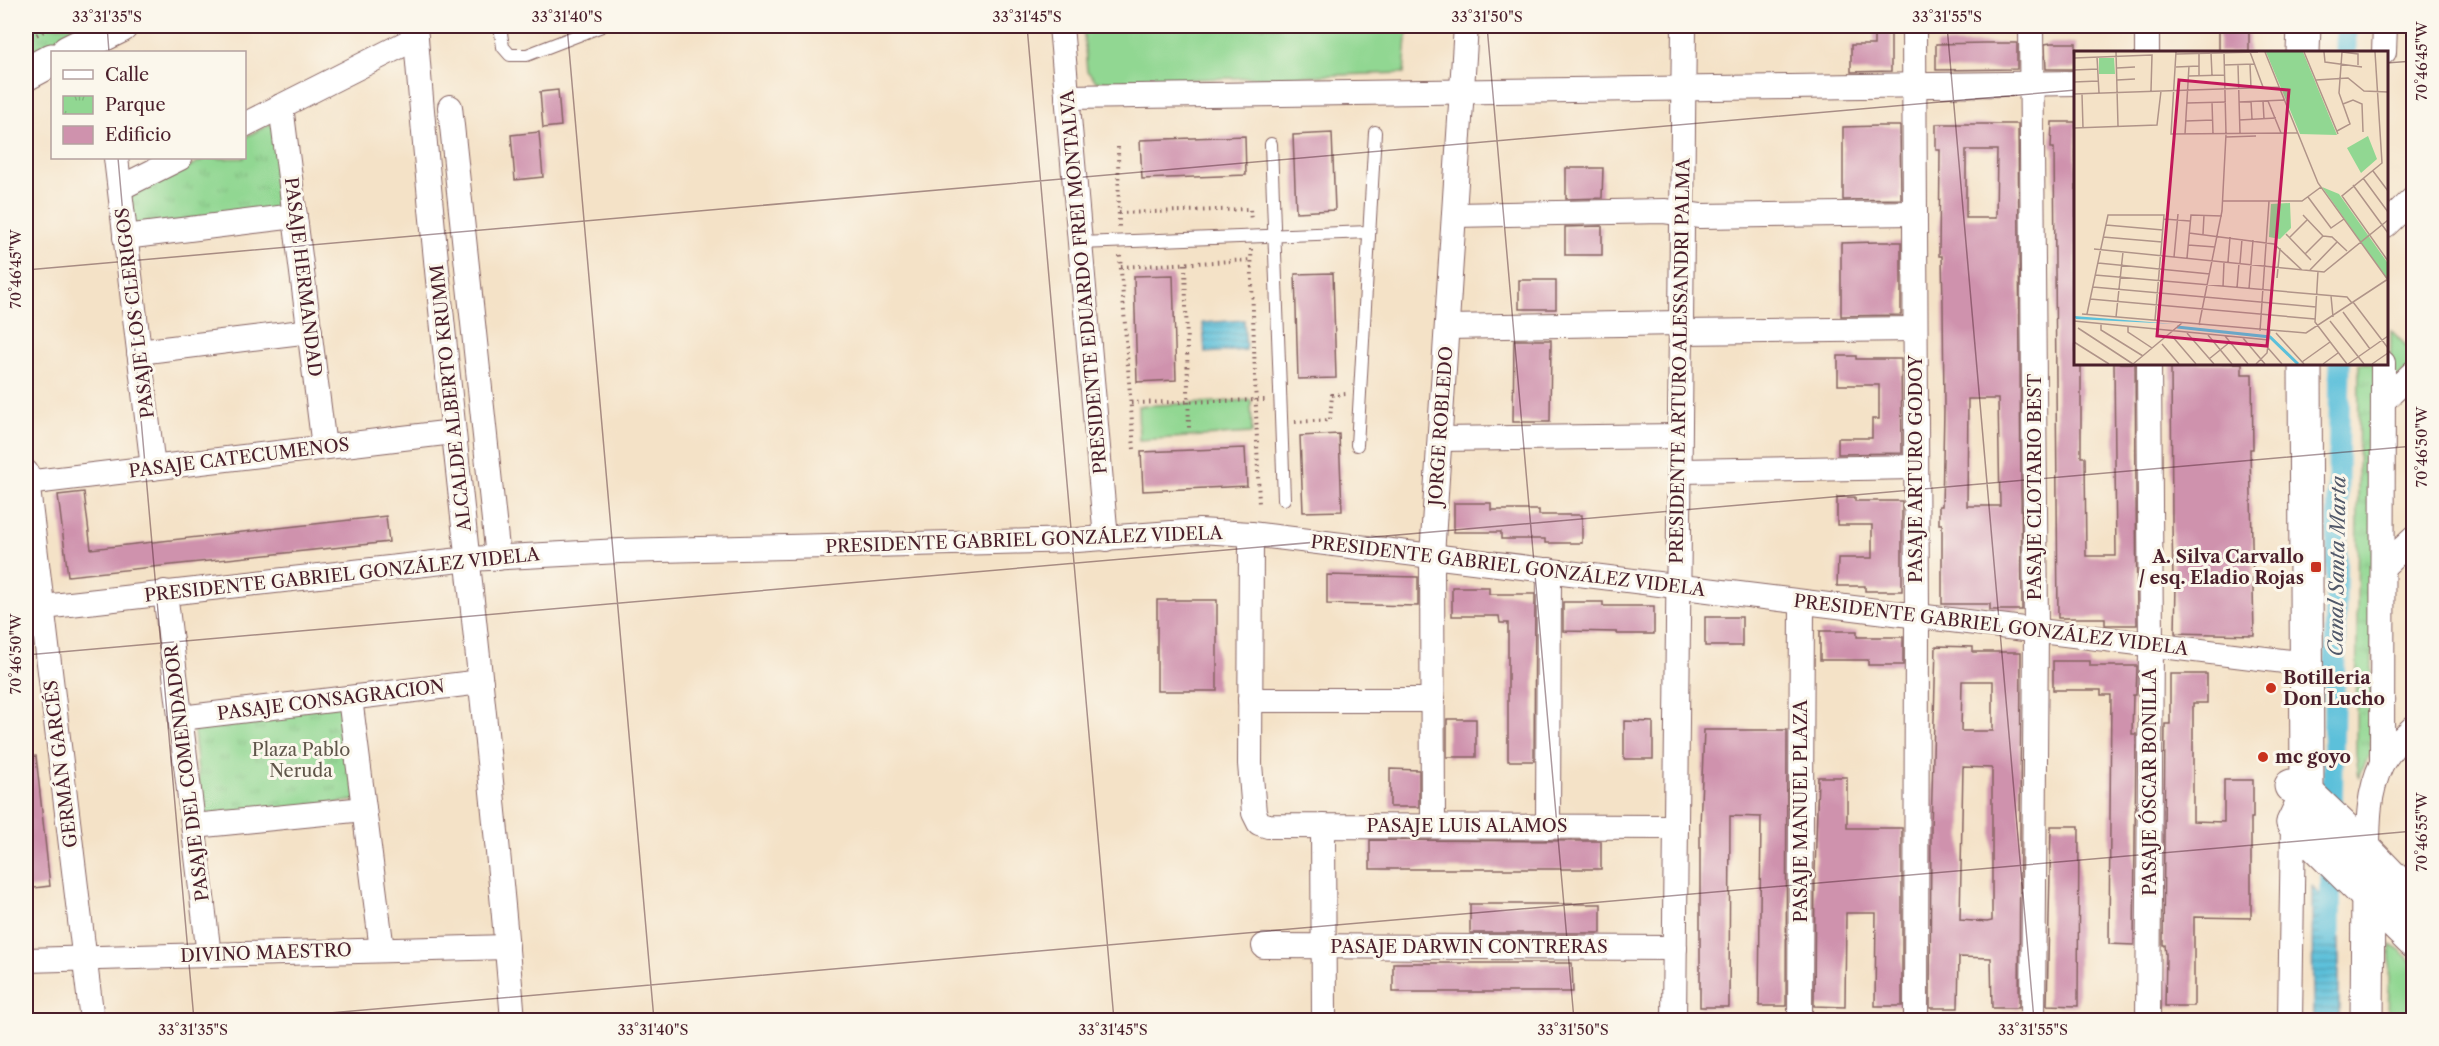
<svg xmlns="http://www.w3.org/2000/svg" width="2439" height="1046" viewBox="0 0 2439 1046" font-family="'Libre Caslon Text',serif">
<defs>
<pattern id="park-tufts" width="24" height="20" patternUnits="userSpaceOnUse" patternTransform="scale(1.5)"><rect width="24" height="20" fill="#91d792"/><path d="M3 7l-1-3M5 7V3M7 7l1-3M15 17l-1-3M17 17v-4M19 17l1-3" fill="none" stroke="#7fb87e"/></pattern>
<pattern id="water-rules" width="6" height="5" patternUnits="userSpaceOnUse" patternTransform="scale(1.5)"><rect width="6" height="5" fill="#5cc0da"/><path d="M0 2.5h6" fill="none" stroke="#4e9bb1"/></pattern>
</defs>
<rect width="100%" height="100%" fill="#fbf7ec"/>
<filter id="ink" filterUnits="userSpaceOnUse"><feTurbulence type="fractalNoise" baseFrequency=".0167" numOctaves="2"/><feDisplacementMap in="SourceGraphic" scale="12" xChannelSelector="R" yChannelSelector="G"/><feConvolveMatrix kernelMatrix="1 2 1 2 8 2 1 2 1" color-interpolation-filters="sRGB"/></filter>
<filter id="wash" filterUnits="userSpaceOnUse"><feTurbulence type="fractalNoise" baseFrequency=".008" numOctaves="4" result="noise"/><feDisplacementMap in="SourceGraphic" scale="24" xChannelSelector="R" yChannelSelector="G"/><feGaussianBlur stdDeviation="1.35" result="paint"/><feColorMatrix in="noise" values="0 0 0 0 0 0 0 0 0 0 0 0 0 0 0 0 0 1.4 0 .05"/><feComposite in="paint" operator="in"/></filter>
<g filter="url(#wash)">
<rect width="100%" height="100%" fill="#f4e2c7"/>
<g fill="#91d792" stroke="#6e7b5e" stroke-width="1.5">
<path d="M1083 26H1408L1404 73 1097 82 1087 71Z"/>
<path d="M2391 330 2413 353 2414 363 2390 385Z"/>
<path d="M1251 400 1252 433 1139 440 1138 406Z"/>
<path d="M2390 945 2402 952 2413 963 2414 1020H2388Z"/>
</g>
<g fill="url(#park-tufts)" stroke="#6e7b5e" stroke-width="1.5">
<path d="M26 26H97L26 62Z"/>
<path d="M276 121 287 209 131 227 128 198 206 158H244L245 137Z"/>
<path d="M2359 363H2378L2370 753 2359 777 2356 753Z"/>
<path d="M340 704 357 800 203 822 193 722Z"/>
</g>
<g fill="url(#water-rules)" stroke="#537082" stroke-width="1.5">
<path d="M1244 320 1246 350 1205 353 1203 323Z"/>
<path d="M2312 886 2339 915V1020H2313Z"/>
</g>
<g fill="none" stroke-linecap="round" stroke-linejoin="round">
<g stroke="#5cc0da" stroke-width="21">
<path d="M2346 52V26"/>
<path d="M2332 821 2340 363"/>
<path d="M2330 932 2331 856"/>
</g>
</g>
<g id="blocks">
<g fill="#cf92ad" fill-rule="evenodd">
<path d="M1874 26H1891V71L1851 72V45H1874Z"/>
<rect x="2219" y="26" width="30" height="26"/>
<path d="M1984 43H2017V69L1936 70V44Z"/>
<path d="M2051 43H2076V69H2046L2045 44Z"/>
<path d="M558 90 561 126 543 128 540 92Z"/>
<path d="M2052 122H2076V363H2081V457H2085L2086 556H2116L2114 363H2135L2137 625H2105V618H2058L2054 148H2051Z"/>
<path d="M1936 124H2018L2022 610H1990V604H1942V524H1939V506H1942L1944 410 1943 304 1942 256H1939L1940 150H1936ZM1966 150H1997L1996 218H1966ZM1968 399H1998L2000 506H1967Z"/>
<path d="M1878 126H1900L1901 199 1843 200V127Z"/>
<path d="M539 132 543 177 515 180 511 135Z"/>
<path d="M1332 133 1335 210 1296 212 1293 135Z"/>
<path d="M1245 136 1246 175 1142 179 1140 140Z"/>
<path d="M1566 168H1603L1602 198 1566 199Z"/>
<path d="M1602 226V255H1565V227Z"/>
<path d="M1878 242H1901V315L1841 316V243Z"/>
<path d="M1333 273 1336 378 1298 379 1295 274Z"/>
<path d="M1173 275 1176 380 1137 382 1134 276Z"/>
<rect x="1519" y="280" width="37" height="29"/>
<path d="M1514 340H1551L1550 422H1513Z"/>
<path d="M1838 356H1856V359H1901L1902 453 1838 454V438H1872V419H1879V385H1838Z"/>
<path d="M2171 363H2242V374H2252L2253 449H2250L2254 635 2175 633 2176 584H2173L2172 524Z"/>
<path d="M1339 434 1342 511 1303 512 1300 436Z"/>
<path d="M1245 448 1247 486 1143 491 1141 452Z"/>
<path d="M84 492 91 549 386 516 389 542 68 576 58 495Z"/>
<path d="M1837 497H1855V501H1902V591H1865V586H1837L1838 558H1872V525H1837Z"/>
<path d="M1454 503H1491V510H1539V515H1582V543H1545V539H1501V532H1454Z"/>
<path d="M1327 575 1418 577V606L1327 604Z"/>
<path d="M1452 587H1489V594H1535L1534 761H1508V623H1500L1499 616H1452Z"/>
<rect x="1157" y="600" width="60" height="91"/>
<path d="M1563 602H1603V606H1654V634H1617V632L1563 631Z"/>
<rect x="1705" y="617" width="37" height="29"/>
<path d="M1820 631H1857V637H1903V665H1868V660H1820Z"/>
<path d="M1936 646 1973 647V652H2021L2019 1008H1992L1991 958 1959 957 1958 1008H1930L1931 829ZM1962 681H1993V731H1961ZM1963 767 1991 768 1992 770V921L1987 922 1960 920Z"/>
<path d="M2053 661H2090V666H2137L2136 695H2133L2132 734H2136L2134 945 2109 944 2111 695H2101V690H2053Z"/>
<path d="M2170 674H2207V703H2193V821L2224 822V780H2253V818H2251V918L2194 917V1006H2165L2166 955 2165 945H2163L2165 724H2170Z"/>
<rect x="1447" y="719" width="29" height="38"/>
<path d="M1624 721 1653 722V759H1624Z"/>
<path d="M1704 730H1787L1786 1006H1759L1761 817 1730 816 1729 1007H1700V826Z"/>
<path d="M36 756 50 886 26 889V757Z"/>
<path d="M1390 769 1419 770V807H1390Z"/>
<path d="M1818 777H1847V828H1902V1006H1875L1876 913H1846L1845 1007 1814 1006 1815 872Z"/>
<path d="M2051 826H2079L2078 1006 2047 1005Z"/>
<path d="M1370 840 1601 841V869H1370Z"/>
<rect x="1470" y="904" width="131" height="29"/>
<path d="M1393 963H1572L1573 992H1393Z"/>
</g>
</g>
</g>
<g filter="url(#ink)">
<use href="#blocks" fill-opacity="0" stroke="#866362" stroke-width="1.5"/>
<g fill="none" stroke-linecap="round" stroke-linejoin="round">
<defs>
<g id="lane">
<path d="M500 26 503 47 510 55H527L602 26"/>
<path d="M1271 144 1284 499"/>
<path d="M1080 243 1369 232"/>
<path d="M1357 445 1375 132"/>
</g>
<g id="street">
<path d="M415 26C441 358 486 688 513 1020"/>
<path d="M1061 26 1106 539"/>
<path d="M1914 26 1917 616 1916 1020"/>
<path d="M2031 26 2036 630 2033 1020"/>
<path d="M2147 26V52"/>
<path d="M2384 52 2385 26"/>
<path d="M1067 97 2076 83"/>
<path d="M281 106 324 447"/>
<path d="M450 107 498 558"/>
<path d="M244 125 416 38"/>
<path d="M116 158 153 468"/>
<path d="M120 188 180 158"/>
<path d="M1454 215 1664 211 1700 216 1915 213"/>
<path d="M2386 225 2414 198"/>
<path d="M125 237 295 216"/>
<path d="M1447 327 1680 323"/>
<path d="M1680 332 1915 329"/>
<path d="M139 352 310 331"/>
<path d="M2383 401 2414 372"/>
<path d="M1440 439 1679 436"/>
<path d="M1679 471 1916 467"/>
<path d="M26 472 92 1020"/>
<path d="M26 483 453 432"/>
<path d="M1251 534 1250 764 1254 813 1259 823 1268 826 1676 827"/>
<path d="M2383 567 2414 538"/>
<path d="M165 592 209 955"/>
<path d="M26 609 469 559 620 551 1077 540 1199 531 1251 534 1432 556 2307 664"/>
<path d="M350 698 382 950"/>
<path d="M1250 700H1433"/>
<path d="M181 718 481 682"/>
<path d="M2382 763 2394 746 2414 727"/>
<path d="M194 826 364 809"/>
<path d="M1323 826 1324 1020"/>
<path d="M1433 826 1432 556 1466 26"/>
<path d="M1548 827 1549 570"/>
<path d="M2368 854C2368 822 2368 792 2382 763L2383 363"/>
<path d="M1264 946 1675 948"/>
<path d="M26 960 507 947"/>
<path d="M1674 1020 1684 26"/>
<path d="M1800 1020 1802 602"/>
<path d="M2148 1020 2151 645 2149 363"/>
<path d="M2290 1020 2293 823"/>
</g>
<g id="secondary">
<path d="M68 52 121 26"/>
<path d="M2303 52 2304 26"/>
<path d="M26 74 52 60"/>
<path d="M2291 786 2307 793 2356 840 2414 900"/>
<path d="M2293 823 2307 793 2305 363"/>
<path d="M2293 823 2414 942"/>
<path d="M2367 1020 2368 884"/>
</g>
</defs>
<use href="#lane" stroke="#866362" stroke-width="14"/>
<use href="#street" stroke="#866362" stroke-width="26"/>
<use href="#secondary" stroke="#866362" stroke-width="35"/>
<g stroke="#866362" stroke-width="4" stroke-dasharray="1.5 4.5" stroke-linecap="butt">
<path d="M26 40 54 26"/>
<path d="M1118 147 1119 227"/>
<path d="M1119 213 1250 209 1251 221"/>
<path d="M1251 249 1259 506"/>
<path d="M1120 256 1134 450"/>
<path d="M1185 264 1189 429"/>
<path d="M1121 267 1251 260"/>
<path d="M1131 403 1265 400"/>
<path d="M1295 422 1330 420 1332 395 1346 394"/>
</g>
<use href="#lane" stroke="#fff" stroke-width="12"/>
<use href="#street" stroke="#fff" stroke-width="24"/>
<use href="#secondary" stroke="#fff" stroke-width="33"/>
</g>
</g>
<path fill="none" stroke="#4a1f2b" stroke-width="1.5" stroke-opacity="0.45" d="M107 26 109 52M567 26 654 1020M1027 26 1114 1020M1487 26 1574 1020M1947 26 2034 1020M2407 26 2414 105M2386 63 2414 61M118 158 194 1020M26 270 2076 90M26 655 2414 446M249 1020 2414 831"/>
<g fill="#c8321e" stroke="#fbf7ec" stroke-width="2">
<rect x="2310" y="561" width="12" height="12" rx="3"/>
<circle cx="2271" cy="688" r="6"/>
<circle cx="2263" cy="757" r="6"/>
</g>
<g text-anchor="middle" stroke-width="6" stroke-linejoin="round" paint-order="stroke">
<g font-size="18" fill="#4a1f2b" stroke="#fbf7ec">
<text transform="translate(303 277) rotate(83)" y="6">PASAJE HERMANDAD</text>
<text transform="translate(1084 282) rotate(-95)" y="6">PRESIDENTE EDUARDO FREI MONTALVA</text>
<text transform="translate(135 313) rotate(-97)" y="6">PASAJE LOS CLERIGOS</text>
<text transform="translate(1680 361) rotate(-89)" y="6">PRESIDENTE ARTURO ALESSANDRI PALMA</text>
<text transform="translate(451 398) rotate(-96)" y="6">ALCALDE ALBERTO KRUMM</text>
<text transform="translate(1441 426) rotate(-86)" y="6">JORGE ROBLEDO</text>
<text transform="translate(239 458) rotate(-7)" y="6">PASAJE CATECUMENOS</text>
<text transform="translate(1916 469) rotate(-90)" y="6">PASAJE ARTURO GODOY</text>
<text transform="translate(2035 487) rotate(-90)" y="6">PASAJE CLOTARIO BEST</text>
<text transform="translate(1024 540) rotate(-2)" y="6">PRESIDENTE GABRIEL GONZÁLEZ VIDELA</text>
<text transform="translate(1508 566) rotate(7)" y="6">PRESIDENTE GABRIEL GONZÁLEZ VIDELA</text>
<text transform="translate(342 575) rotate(-6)" y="6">PRESIDENTE GABRIEL GONZÁLEZ VIDELA</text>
<text transform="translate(1991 625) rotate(7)" y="6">PRESIDENTE GABRIEL GONZÁLEZ VIDELA</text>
<text transform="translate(331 700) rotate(-7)" y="6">PASAJE CONSAGRACION</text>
<text transform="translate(61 764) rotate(-97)" y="6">GERMÁN GARCÉS</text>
<text transform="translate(187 773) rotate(-97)" y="6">PASAJE DEL COMENDADOR</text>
<text transform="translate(2150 782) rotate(-90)" y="6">PASAJE ÓSCAR BONILLA</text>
<text transform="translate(1801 811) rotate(-90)" y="6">PASAJE MANUEL PLAZA</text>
<text x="1467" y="832">PASAJE LUIS ALAMOS</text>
<text x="1469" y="953">PASAJE DARWIN CONTRERAS</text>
<text transform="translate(266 953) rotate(-2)" y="6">DIVINO MAESTRO</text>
</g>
<g font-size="18" font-weight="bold" fill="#4a1f2b" stroke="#fbf7ec" text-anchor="start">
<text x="2304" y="563" text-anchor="end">A. Silva Carvallo<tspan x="2304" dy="21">/ esq. Eladio Rojas</tspan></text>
<text x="2283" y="684">Botilleria<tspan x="2283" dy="21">Don Lucho</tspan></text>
<text x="2275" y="763">mc goyo</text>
</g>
<g font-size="18" fill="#5f564a" stroke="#fbf7ec">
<text x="301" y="756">Plaza Pablo<tspan x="301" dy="21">Neruda</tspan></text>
</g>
<g font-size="20" font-style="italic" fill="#505768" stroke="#fbf7ec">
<text transform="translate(2337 566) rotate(-89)" y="7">Canal Santa Marta</text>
</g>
</g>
<g transform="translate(2074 51)">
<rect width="314" height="314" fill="#f4e2c7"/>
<path d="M294 85 303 108 287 122 273 97ZM216 152 217 177 206 188 195 186 197 153Z" fill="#91d792"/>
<path d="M192 1H229L263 84 226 83ZM25 7H40L41 23H25ZM248 136 265 143 313 211V228Z" fill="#91d792"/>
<path d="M0 265 101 273 2 268Z" fill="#5cc0da"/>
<path fill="none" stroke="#5cc0da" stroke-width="3" d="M103 276 196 286 224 313"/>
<path fill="none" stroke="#b09489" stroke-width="1.5" d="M42 1 44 75M102 1 97 83 224 82M176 1 189 36M191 1 244 132 314 229M230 1 264 83M250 1 251 11 288 16M268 1 284 3V14M301 1 308 112 268 145 314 210M125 2V25M137 2 138 24M102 3 184 1M23 6 25 42M0 7 78 4 77 40M176 13 177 37M150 14 180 13M164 14 166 82M102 16 125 15M43 17 61 16M0 19 24 18M115 25 151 24M43 29 61 28M242 29 274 27 290 40 314 41M0 31 24 30M0 43 205 36M8 43 9 77M177 50 178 68M189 50 190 68M194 50 207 82M138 51 139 83M165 51 211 49M113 52 152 51M269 53 279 49 288 53 289 81M165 69 202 67M112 70 139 69M0 77 83 74 87 40M263 80 276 73 265 42 268 1M111 83 115 15M152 86 182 85M299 120 314 140M289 127 314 161M279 134 314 182M234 146 257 177 270 168M149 150H228L247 136M229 164 249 185M90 168 116 170M32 174 89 179M115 182 200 193 228 219M129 183 130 164M212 183 237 209M249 185 258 186 273 200M29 186 88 191M215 187 233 169M114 194 141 196M20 198 250 221 314 169M231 203 249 185M100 206 104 163M113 207 117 164 148 165M154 211 156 186M24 212 136 223M166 212 168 188M236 219 263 191M244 220 241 271 273 313M21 224 273 246 278 252M203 227 206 197M19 236 242 256M149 236 150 211M163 237 165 212M175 238 179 189M257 245 259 266M16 248 241 268M279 251 314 297M269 261 296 298M8 263 232 282 314 228M13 263 34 164H90L81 269M42 266 49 201M0 270 195 289M256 270 290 313M27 272V279L69 305M125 274 148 160 152 83 150 1M54 275V281L78 297M4 277 59 313M186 280 195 150M113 282 140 313M202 282 230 313M134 284 158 313M98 285 122 313M151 285 174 313M169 287 191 313M0 291 35 313M88 293 105 313M194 297 208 313M135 308 156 291M228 311 256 291M59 313 108 272M182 313 193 302 196 279M249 313 264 302M274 313 314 285M298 313 314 302"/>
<path fill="#c2185b" fill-opacity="0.15" stroke="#c2185b" stroke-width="3" d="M105 29 215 39 193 295 83 285Z"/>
<rect width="314" height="314" fill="none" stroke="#4a1f2b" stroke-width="3"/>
</g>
<rect width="2439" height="1046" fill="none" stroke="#fbf7ec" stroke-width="66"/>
<rect x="51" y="51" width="195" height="108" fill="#fbf7ec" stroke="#b4a19f" stroke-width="1.5"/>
<rect x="63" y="70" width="30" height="9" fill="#ffffff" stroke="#b4a19f" stroke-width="1.5"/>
<text x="105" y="81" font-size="18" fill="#4a1f2b">Calle</text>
<rect x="63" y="96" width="30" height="18" fill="url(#park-tufts)" stroke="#b4a19f" stroke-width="1.5"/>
<text x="105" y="111" font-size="18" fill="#4a1f2b">Parque</text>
<rect x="63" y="126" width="30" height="18" fill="#cf92ad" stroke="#b4a19f" stroke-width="1.5"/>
<text x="105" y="141" font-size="18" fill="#4a1f2b">Edificio</text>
<rect x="33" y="33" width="2373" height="980" fill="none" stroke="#4a1f2b" stroke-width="2"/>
<g font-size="15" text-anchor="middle" fill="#4a1f2b">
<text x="107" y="22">33°31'35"S</text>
<text x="567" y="22">33°31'40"S</text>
<text x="1027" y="22">33°31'45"S</text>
<text x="1487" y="22">33°31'50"S</text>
<text x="1947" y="22">33°31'55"S</text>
<text transform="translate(2422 61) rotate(-90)" y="5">70°46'45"W</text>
<text transform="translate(16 269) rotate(-90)" y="5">70°46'45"W</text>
<text transform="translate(2422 447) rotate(-90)" y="5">70°46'50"W</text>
<text transform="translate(16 654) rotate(-90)" y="5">70°46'50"W</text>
<text transform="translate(2422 832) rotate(-90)" y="5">70°46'55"W</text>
<text x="193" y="1035">33°31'35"S</text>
<text x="653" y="1035">33°31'40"S</text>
<text x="1113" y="1035">33°31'45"S</text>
<text x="1573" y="1035">33°31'50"S</text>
<text x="2033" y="1035">33°31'55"S</text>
</g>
</svg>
